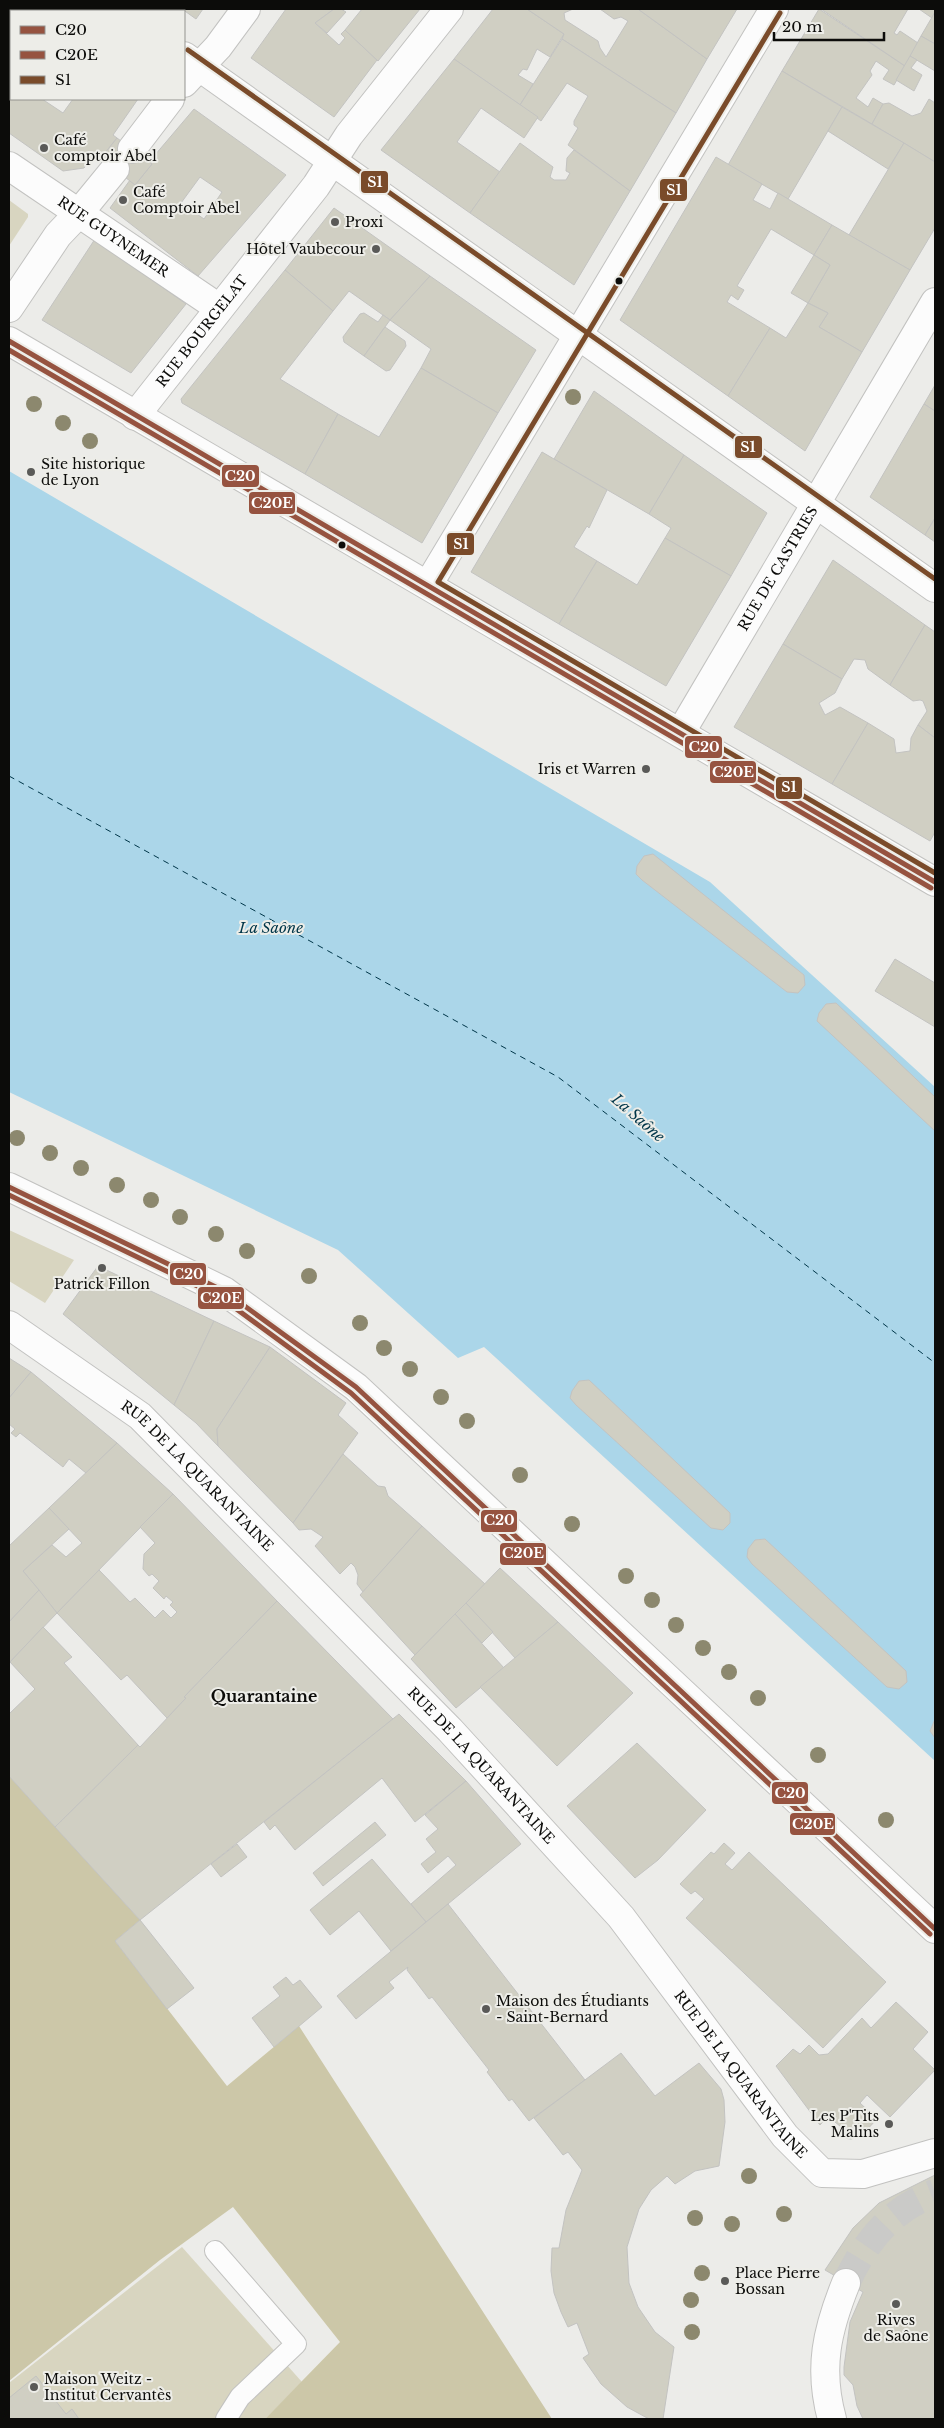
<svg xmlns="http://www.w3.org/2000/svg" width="944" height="2428" viewBox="0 0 944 2428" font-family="'Libre Baskerville',serif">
<rect width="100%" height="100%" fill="#ecece9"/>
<g fill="#d8d5c0">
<path d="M9 200 28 214V217L9 246Z"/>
<path d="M9 1230 74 1260 45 1303 9 1281Z"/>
<path d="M182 2247 302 2382 265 2419H9V2383Z"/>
</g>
<path fill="#ccc7a8" d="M9 1776 140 1920 115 1941 227 2086 299 2026 552 2419H265L340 2342 233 2207 160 2260 9 2381Z"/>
<path fill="#abd6e9" d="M9 471 710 882 935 1087V1761L484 1347 458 1358 338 1250 9 1092Z"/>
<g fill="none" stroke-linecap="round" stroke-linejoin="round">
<path stroke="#003649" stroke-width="1" stroke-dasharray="6 5" stroke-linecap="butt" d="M9 776 558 1077 935 1363"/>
</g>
<g fill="#d0cfc3" stroke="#c3c3c1" fill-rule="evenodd">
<path d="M9 9H52L55 11H11V74L9 72Z"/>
<path d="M182 9H203L196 19Z"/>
<path d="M286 9H334L315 23 339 45 345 38 341 34 345 30 377 60 334 117 251 58Z"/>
<path d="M334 9H341L346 12 327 33 315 23Z"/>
<path d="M362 9H420L378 61 345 30Z"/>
<path d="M493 9H527L564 34 550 57 537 49 527 70 523 69 518 75 533 84 520 105 454 59Z"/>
<path d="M527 9H573L564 13 565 20 598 41 600 48 606 57 628 21 621 17 614 19 600 9H638L707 59 676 113 562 39 564 34Z"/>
<path d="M638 9H737L707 59Z"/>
<path d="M819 9 905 66 894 85 883 79 889 70 876 61 870 71 872 75 856 98 868 107 873 98 883 104 872 124 782 71Z"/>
<path d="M821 9H908L894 33 897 35 900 31 918 43 905 66Z"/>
<path d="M919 9H935V12L932 18Z"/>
<path d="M935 12V44L921 36Z"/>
<path d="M921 36 935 44V71L910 56Z"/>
<path d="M562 39 676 113 630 191 568 145 578 128 574 125V121L588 96 567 83 541 121 520 105Z"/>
<path d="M910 56 917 60 911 68 922 75 914 91 896 80Z"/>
<path d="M454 59 538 117 524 138 481 108 457 142 500 172 470 213 381 150Z"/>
<path d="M782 71 842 107 788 199 728 165Z"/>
<path d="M11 75V99H42L63 113 73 99H138L113 135 117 138 101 158 97 154 84 168 63 171 9 133V78Z"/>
<path d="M929 99 935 103V162L872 124 883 104 889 103 912 116 921 113Z"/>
<path d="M842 107 904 143 888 169 828 131Z"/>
<path d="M194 109 286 175 198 276 110 208 130 180 135 185 152 164 149 162ZM200 177 222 192 204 219 181 203Z"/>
<path d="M117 138 152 164 135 185 101 158Z"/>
<path d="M520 143 553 167 550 177 554 180H566L570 173 566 171 567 158 574 150 630 191 574 285 470 213Z"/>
<path d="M904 143 935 162V228L910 270 849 235Z"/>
<path d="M716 157 762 184 753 200 770 209 778 193 832 225 814 255 771 229 737 286 744 290 738 300 731 295 727 302 770 328 728 396 620 320Z"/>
<path d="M334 208 430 276 390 320 349 291 333 311 285 270Z"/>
<path d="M832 225 910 270 862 352 819 327 828 313 808 303 830 265 814 255Z"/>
<path d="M95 239 186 304 131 373 42 320Z"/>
<path d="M814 255 830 265 808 303 791 293Z"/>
<path d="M285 270 333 311 280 379 338 414 305 474 182 403 181 399Z"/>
<path d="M430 276 536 350 498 413 421 368 431 349 390 320Z"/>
<path d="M808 303 828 313 819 327 862 352 805 451 728 396 770 328 786 338Z"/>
<path d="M364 313 378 322 383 315 390 320 364 356 344 342 343 337 360 314Z"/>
<path d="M385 327 405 341 406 346 390 370 386 371 364 356Z"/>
<path d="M421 368 498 413 422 543 305 474 338 414 379 437Z"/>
<path d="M935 385V411L924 404Z"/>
<path d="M594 391 684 455 649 514 554 459Z"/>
<path d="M924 404 935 411V518L925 535 870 497Z"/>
<path d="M542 452 607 490 589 528 587 526 574 547 597 561 559 624 471 572Z"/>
<path d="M684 455 767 513 731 576 665 538 671 528 649 514Z"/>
<path d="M935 518V542L925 535Z"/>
<path d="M665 538 731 576 666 686 559 624 597 561 637 585Z"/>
<path d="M833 560 925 625 890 685 868 669 865 660 854 659 842 679 783 644Z"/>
<path d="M925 625 935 632V738L918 725 927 711 923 701 920 700 913 701 890 685Z"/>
<path d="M783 644 842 679 835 693 819 703 825 715 840 707 868 723 832 784 734 727Z"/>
<path d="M868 723 894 739 896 753 910 751 911 738 918 725 935 738V832L930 841 832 784Z"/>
<path d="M653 854 804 975 805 985 798 993 787 992 642 880 636 874 637 866 644 856Z"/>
<path d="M895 959 935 983V1027L875 991Z"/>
<path d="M836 1003 935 1097V1131L817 1021 819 1013 826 1004Z"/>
<path d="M98 1266 214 1321 174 1405 63 1314Z"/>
<path d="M214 1321 270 1347 217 1429 218 1446 196 1423 174 1405Z"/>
<path d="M270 1347 346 1403 338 1415 358 1433 293 1523 218 1446 217 1429Z"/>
<path d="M9 1358 31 1372 9 1398Z"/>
<path d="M31 1372 117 1443 86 1473 69 1459 63 1467 20 1433 16 1437 11 1433 15 1429 9 1424V1398Z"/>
<path d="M589 1380 730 1513V1523L723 1530 711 1528 576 1405 570 1398 572 1391 579 1381Z"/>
<path d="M117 1443 173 1494 57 1613 23 1571 52 1545 66 1557 82 1543 49 1508Z"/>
<path d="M343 1454 378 1486 385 1487 388 1496 422 1526 363 1592 357 1584 358 1575 355 1567 351 1563 340 1574 315 1546 323 1537 311 1529 299 1530 293 1523Z"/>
<path d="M173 1494 277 1601 184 1697 186 1698 167 1718 127 1675 121 1680 57 1613 99 1570 130 1602 135 1598 155 1618 163 1610 171 1618 177 1612 170 1605 173 1602 166 1596 164 1599 153 1588 159 1581 152 1574 149 1576 143 1569 144 1554 155 1543 140 1527Z"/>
<path d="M49 1508 69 1529 23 1571 39 1590 9 1622V1546Z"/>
<path d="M422 1526 485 1584 415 1655 360 1595Z"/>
<path d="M765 1539 906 1671 907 1682 899 1689 887 1687 752 1564 747 1557 748 1549 755 1540Z"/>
<path d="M500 1568 558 1622 515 1658 466 1603Z"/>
<path d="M39 1590 57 1613 9 1663V1622Z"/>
<path d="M277 1601 393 1719 140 1920 55 1827 138 1745 140 1747 186 1698 184 1697Z"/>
<path d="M466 1603 493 1632 482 1643 455 1614Z"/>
<path d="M455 1614 504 1668 456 1708 411 1659Z"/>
<path d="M558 1622 633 1693 557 1766 480 1687Z"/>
<path d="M43 1627 72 1657 64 1663 138 1745 55 1827 9 1776V1714L35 1689 10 1662Z"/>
<path d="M399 1714 466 1781 415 1822 382 1778 295 1850 275 1825 270 1830 264 1822Z"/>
<path d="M935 1719V1738L930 1731Z"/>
<path d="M637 1743 706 1810 658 1860 635 1878 567 1806Z"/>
<path d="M466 1781 521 1844 426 1922 411 1904 456 1865 448 1856 428 1873 421 1864 436 1852 426 1839 438 1829 425 1815Z"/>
<path d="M375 1822 386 1835 323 1886 313 1873Z"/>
<path d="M724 1843 735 1853 725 1864 732 1870 749 1852 886 1982 823 2048 686 1918 704 1899 695 1891 691 1894 680 1884 711 1852 714 1854Z"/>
<path d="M237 1844 247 1857 221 1877 211 1864Z"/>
<path d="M372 1859 426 1922 391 1951 359 1911 330 1935 310 1910Z"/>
<path d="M448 1904 585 2080 529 2121 512 2099 509 2101 487 2072 489 2070 432 1997 429 1999 407 1970 408 1967 389 1982 394 1988 356 2019 337 1996Z"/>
<path d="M140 1920 194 1988 167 2009 115 1941Z"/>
<path d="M286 1977 293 1985 300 1980 322 2007 274 2047 252 2018 280 1996 273 1987Z"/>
<path d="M896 2002 928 2032 913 2049 935 2070 890 2117 867 2095 860 2103 877 2119 861 2136 851 2139 843 2138 837 2134 842 2130 841 2127 828 2116 820 2125 776 2066 793 2049 800 2054 809 2045 819 2055 828 2054 862 2018 871 2028Z"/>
<path d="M621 2053 655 2096 699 2063 721 2089 724 2100 725 2122 719 2166 695 2171 675 2184 667 2176 651 2190 639 2209 627 2247 629 2283 638 2307 655 2332 674 2347 663 2419H649L627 2407 601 2384 583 2358 589 2354 577 2323 568 2327 561 2312 554 2293 551 2271 552 2248H559L566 2210 582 2170 568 2152 563 2155 534 2118Z"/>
<path d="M935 2175V2419H863L857 2406 853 2385 844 2375V2367L850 2322 863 2292 825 2270 853 2228 879 2203Z"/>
<path d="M36 2376 66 2414 72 2409 79 2419H9V2398Z"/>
</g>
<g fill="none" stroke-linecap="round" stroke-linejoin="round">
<path stroke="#cacac8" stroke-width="28" stroke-dasharray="28 14" stroke-linecap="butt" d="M846 2283C866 2241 891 2209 935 2193"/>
<defs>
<path id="service" d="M215 2251 296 2344 240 2397 226 2419"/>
<g id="minor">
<path d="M117 9 121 11"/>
<path d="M184 56 935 588"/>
<path d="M184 83 218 47 246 9"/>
<path d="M132 149 170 99"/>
<path id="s1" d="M9 166 219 308"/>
<path d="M9 308 58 235 79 213 115 169"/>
<path id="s2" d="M135 416 316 186 349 135 449 9"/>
<path d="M428 585 774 9"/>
<path id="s3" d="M681 732 935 302"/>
<path id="s4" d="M9 1325 140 1416 450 1730 621 1917 785 2136 822 2173 863 2174 935 2153"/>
</g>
<g id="primary">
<path d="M9 341 935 882"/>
<path d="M9 1187 224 1291 356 1387 935 1929"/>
</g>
<path id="trunk" d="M832 2419C818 2368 827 2330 846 2283"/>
</defs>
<use href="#service" stroke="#c2c2c0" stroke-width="22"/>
<use href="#minor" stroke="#c2c2c0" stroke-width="30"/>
<use href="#primary" stroke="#c2c2c0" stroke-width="30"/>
<use href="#trunk" stroke="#c2c2c0" stroke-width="30"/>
<use href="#service" stroke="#fcfcfc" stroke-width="20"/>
<use href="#minor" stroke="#fcfcfc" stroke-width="28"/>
<use href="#primary" stroke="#fcfcfc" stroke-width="28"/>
<use href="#trunk" stroke="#fcfcfc" stroke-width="28"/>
<defs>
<g id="bus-1">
<path d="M9 341 935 882"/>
<path d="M9 1187 224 1291 356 1387 935 1929"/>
</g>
<g id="bus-2">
<path d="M9 350 931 888"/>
<path d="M9 1195 220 1297 351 1393 930 1934"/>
</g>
<g id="bus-3">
<path d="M780 13 438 582 935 873"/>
<path d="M188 50 935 579"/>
</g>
</defs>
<use href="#bus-1" stroke="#edede8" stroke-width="9"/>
<use href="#bus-2" stroke="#edede8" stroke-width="9"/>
<use href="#bus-3" stroke="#edede8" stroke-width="9"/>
<use href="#bus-1" stroke="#965340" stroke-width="5"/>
<use href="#bus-2" stroke="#965340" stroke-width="5"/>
<use href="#bus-3" stroke="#7a4b2a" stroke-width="5"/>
</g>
<g fill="#8c886e">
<circle cx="573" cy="397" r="8"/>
<circle cx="34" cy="404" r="8"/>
<circle cx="63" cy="423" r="8"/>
<circle cx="90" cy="441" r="8"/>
<circle cx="17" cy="1138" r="8"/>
<circle cx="50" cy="1153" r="8"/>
<circle cx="81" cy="1168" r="8"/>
<circle cx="117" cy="1185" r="8"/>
<circle cx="151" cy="1200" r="8"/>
<circle cx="180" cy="1217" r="8"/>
<circle cx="216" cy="1234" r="8"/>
<circle cx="247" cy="1251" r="8"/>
<circle cx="309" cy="1276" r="8"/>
<circle cx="360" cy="1323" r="8"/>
<circle cx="384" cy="1348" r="8"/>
<circle cx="410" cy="1369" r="8"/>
<circle cx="441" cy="1397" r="8"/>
<circle cx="467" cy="1421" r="8"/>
<circle cx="520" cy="1475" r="8"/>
<circle cx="572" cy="1524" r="8"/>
<circle cx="626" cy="1576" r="8"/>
<circle cx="652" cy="1600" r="8"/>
<circle cx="676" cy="1625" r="8"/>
<circle cx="703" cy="1648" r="8"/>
<circle cx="729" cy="1672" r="8"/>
<circle cx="758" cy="1698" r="8"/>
<circle cx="818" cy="1755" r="8"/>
<circle cx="886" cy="1820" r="8"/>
<circle cx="749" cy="2176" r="8"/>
<circle cx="784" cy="2214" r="8"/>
<circle cx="695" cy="2218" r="8"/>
<circle cx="732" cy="2224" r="8"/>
<circle cx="702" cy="2273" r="8"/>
<circle cx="691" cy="2300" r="8"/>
<circle cx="692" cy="2332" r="8"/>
</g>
<g fill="#5a5a58" stroke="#edede8" stroke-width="2">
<circle cx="44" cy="148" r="5"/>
<circle cx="123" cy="200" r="5"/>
<circle cx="335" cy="222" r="5"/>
<circle cx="376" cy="249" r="5"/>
<circle cx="31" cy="472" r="5"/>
<circle cx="646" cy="769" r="5"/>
<circle cx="102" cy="1268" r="5"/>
<circle cx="486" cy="2009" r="5"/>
<circle cx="889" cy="2124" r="5"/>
<circle cx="725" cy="2281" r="5"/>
<circle cx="896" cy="2304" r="5"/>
<circle cx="34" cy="2387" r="5"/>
</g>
<g fill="#0c0c0a" stroke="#edede8" stroke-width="2">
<circle cx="619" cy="281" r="4.5"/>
<circle cx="342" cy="545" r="4.5"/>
</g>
<g text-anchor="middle" stroke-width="4" stroke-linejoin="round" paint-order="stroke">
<g font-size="14" fill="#0c0c0a" stroke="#edede8" text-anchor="start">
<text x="54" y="145">Café<tspan x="54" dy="16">comptoir Abel</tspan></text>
<text x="133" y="197">Café<tspan x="133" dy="16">Comptoir Abel</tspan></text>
<text x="345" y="227">Proxi</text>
<text x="366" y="254" text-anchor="end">Hôtel Vaubecour</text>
<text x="41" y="469">Site historique<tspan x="41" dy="16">de Lyon</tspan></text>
<text x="636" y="774" text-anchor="end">Iris et Warren</text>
<text x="102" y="1289" text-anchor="middle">Patrick Fillon</text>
<text x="496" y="2006">Maison des Étudiants<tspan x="496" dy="16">- Saint-Bernard</tspan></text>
<text x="879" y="2121" text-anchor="end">Les P'Tits<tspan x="879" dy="16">Malins</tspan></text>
<text x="735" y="2278">Place Pierre<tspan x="735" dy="16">Bossan</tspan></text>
<text x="896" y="2325" text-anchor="middle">Rives<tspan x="896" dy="16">de Saône</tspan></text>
<text x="44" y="2384">Maison Weitz -<tspan x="44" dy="16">Institut Cervantès</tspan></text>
</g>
<g font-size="14" fill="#0c0c0a" stroke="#edede8">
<text dy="5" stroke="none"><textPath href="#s1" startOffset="126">RUE GUYNEMER</textPath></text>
<text dy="5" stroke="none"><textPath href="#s2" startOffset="108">RUE BOURGELAT</textPath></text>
<text dy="5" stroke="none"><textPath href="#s3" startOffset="190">RUE DE CASTRIES</textPath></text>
<text dy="5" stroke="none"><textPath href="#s4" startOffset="242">RUE DE LA QUARANTAINE</textPath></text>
<text dy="5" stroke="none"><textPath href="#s4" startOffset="648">RUE DE LA QUARANTAINE</textPath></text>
<text dy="5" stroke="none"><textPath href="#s4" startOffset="1052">RUE DE LA QUARANTAINE</textPath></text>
</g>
<g font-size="15" font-style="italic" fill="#003649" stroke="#edede8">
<text x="271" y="933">La Saône</text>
<text transform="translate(638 1118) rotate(41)" y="5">La Saône</text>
</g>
<g font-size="16" font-weight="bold" fill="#0c0c0a" stroke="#edede8">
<text x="264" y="1702">Quarantaine</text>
</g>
</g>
<g stroke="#edede8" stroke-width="2">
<rect x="360" y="170" width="29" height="24" rx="5" fill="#7a4b2a"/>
<rect x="659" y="178" width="29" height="24" rx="5" fill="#7a4b2a"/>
<rect x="734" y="435" width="29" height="24" rx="5" fill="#7a4b2a"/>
<rect x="221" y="464" width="39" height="24" rx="5" fill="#965340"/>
<rect x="248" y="491" width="48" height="24" rx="5" fill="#965340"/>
<rect x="446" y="532" width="29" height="24" rx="5" fill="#7a4b2a"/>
<rect x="684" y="735" width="39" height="24" rx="5" fill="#965340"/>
<rect x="709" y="760" width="48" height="24" rx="5" fill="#965340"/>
<rect x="775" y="776" width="28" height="24" rx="5" fill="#7a4b2a"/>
<rect x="169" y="1262" width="38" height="24" rx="5" fill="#965340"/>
<rect x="197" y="1286" width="48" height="24" rx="5" fill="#965340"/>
<rect x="480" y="1509" width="38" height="24" rx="5" fill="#965340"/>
<rect x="499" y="1542" width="48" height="24" rx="5" fill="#965340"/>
<rect x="771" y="1781" width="38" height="24" rx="5" fill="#965340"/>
<rect x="789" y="1812" width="47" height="24" rx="5" fill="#965340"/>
</g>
<g font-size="14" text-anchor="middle" font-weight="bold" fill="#fff">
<text x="375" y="187">S1</text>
<text x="674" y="195">S1</text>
<text x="748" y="452">S1</text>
<text x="240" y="481">C20</text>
<text x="272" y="508">C20E</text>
<text x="461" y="549">S1</text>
<text x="704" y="752">C20</text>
<text x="733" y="777">C20E</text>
<text x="789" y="792">S1</text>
<text x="188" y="1279">C20</text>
<text x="221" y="1303">C20E</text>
<text x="499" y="1525">C20</text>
<text x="523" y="1558">C20E</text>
<text x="790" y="1798">C20</text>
<text x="813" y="1829">C20E</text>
</g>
<rect width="944" height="2428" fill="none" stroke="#0c0c0a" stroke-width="20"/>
<rect x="10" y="10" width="175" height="90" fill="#edede8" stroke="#93938f"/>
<rect x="20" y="26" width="25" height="8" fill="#965340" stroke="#93938f"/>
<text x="55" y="35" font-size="15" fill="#0c0c0a">C20</text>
<rect x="20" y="51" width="25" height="8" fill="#965340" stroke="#93938f"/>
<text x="55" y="60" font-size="15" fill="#0c0c0a">C20E</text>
<rect x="20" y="76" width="25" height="8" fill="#7a4b2a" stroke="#93938f"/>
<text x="55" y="85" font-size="15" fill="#0c0c0a">S1</text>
<path d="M774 32v8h110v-8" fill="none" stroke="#0c0c0a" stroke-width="2.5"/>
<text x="782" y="32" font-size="15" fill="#0c0c0a" stroke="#edede8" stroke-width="4" paint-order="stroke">20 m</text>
</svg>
